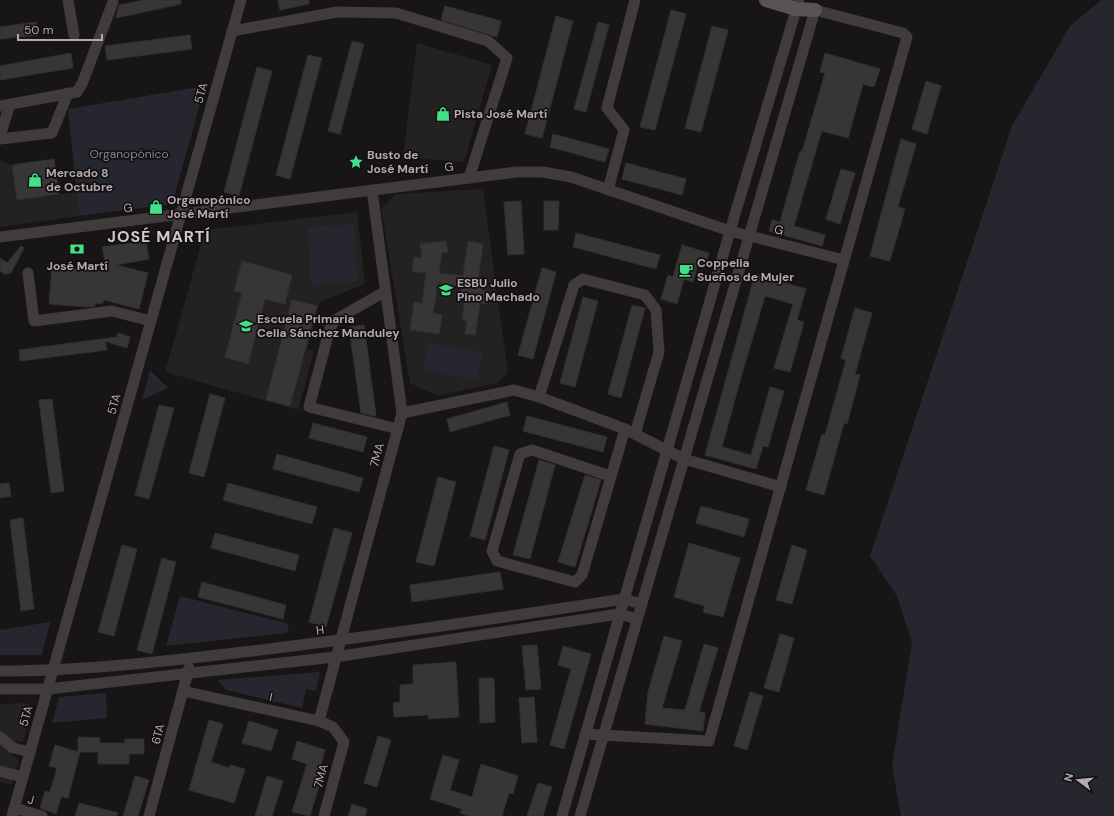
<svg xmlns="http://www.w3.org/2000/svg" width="1114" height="816" viewBox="0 0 1114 816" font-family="'DM Sans',sans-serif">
<rect width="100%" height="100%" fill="#171515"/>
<g fill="#232122">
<path d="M417 43 492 65 464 162 403 157Z"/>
<path d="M0 161 12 165 17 200 77 192 79 216 0 227Z"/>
<path d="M483 189 508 373 496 383 437 396 410 383 381 208 396 194Z"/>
<path d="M357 212 365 284 320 302 307 349 314 351 298 410 165 372 205 230Z"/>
<path d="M27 703 32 708 23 742 14 741 11 754 19 760 12 785 0 782V704Z"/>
</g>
<g fill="#26272e">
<path d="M1101 0H1114V816H901L892 766 912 643 897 596 870 556 1012 126 1070 26Z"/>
<path d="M205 86 172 204 79 216 68 109Z"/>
<path d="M354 224 358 282 311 285 307 227Z"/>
<path d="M428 342 482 352 477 380 423 370Z"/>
<path d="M150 370 168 388 142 400Z"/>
<path d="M180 596 289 624 287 633 166 646Z"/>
<path d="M50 622 42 655H0V630Z"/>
<path d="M320 672 316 691 306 689 302 708 226 690 217 680Z"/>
<path d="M106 693 107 718 52 723 59 697Z"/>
</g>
<g fill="#383536" stroke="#322f30">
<path d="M144 0H181V4L116 18 119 5Z"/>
<path d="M278 0H309V4L280 10Z"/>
<path d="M445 6 501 21 497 37 441 20Z"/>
<path d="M671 10 686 14 655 130 640 127Z"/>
<path d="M556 16 573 21 542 138 525 134Z"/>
<path d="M36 22 38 35 0 39V27Z"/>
<path d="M598 22 609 25 586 112 574 109Z"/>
<path d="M712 26 728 30 701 132 685 128Z"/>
<path d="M190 35 192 49 107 60 105 46Z"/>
<path d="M352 41 364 44 340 134 328 131Z"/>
<path d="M71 53 73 68 0 80V66Z"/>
<path d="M825 53 880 69 874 87 863 84 848 138 822 131 819 140 794 226 825 235 822 246 769 231 772 220 780 222 800 151 802 152 825 73 820 72Z"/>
<path d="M308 55 322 58 290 179 276 175Z"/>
<path d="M257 67 272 71 239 196 224 192Z"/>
<path d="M926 81 941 86 927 134 912 129Z"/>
<path d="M553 134 609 149 605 162 550 147Z"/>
<path d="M901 139 916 144 898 207 905 209 890 261 870 256Z"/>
<path d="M54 159 59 194 17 200 12 165Z"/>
<path d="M626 163 686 179 682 195 622 179Z"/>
<path d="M841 169 855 173 840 224 826 219Z"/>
<path d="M521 201 524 254 508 255 504 202Z"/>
<path d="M544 201H559L558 230H544Z"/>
<path d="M576 233 660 255 656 269 573 247Z"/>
<path d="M146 241 149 259 116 265 148 273 139 309 104 300 102 304 95 303V306L87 307 49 304 52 266 107 271 102 247Z"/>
<path d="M446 241 448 252 442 253 439 273 463 276 468 241 483 244 478 282H483L482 290 488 291 487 304 480 303 475 335 465 334 467 321 462 320 466 292H461L462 286 438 283 433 313 442 315 439 334 410 330 414 302 422 303 426 273 412 271 414 257 422 258 420 244Z"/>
<path d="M682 245 709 253 706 265 698 263 693 282 684 279 677 304 661 299 668 275 673 277Z"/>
<path d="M21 246 24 248 11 273 4 274 0 271V258L7 263Z"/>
<path d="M242 261 292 275 285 304 265 299 248 364 225 357 242 293 234 291Z"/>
<path d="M542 268 556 272 533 359 518 355Z"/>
<path d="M755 274 806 289 797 320 804 322 790 372 774 368 793 304 765 296 740 381 722 447 751 455 770 387 784 391 768 447 763 446 756 469 705 455Z"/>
<path d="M583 297 598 301 575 387 560 383Z"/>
<path d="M292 300 317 306 290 406 266 400Z"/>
<path d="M632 305 645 308 621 398 608 394Z"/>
<path d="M855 308 872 313 855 374 860 375 847 424 844 423 824 495 806 490 822 434 825 435 846 360 841 358Z"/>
<path d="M364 325 376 416H374L361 413 349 327Z"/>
<path d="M118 333 130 337 127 348 105 341 107 350 20 361 19 350 117 337Z"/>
<path d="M210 394 225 398 204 477 189 473Z"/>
<path d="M52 399 64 491 51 493 39 400Z"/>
<path d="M507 402 510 415 450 432 447 419Z"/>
<path d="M159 405 174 408 149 499 135 495Z"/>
<path d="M527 416 607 437 603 452 523 431Z"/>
<path d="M313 423 367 437 363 452 309 438Z"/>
<path d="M494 446 509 450 485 540 470 536Z"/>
<path d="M277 454 363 478 359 492 273 469Z"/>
<path d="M539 460 555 465 530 559 513 555Z"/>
<path d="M585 475 601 480 575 567 558 562Z"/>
<path d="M438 477 456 482 434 566 416 562Z"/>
<path d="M9 483 11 496 0 498V484Z"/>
<path d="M228 483 317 507 312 524 223 500Z"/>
<path d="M701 506 749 519 744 537 696 523Z"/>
<path d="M23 518 34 609 21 611 10 520Z"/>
<path d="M334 528 352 533 326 627 309 622Z"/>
<path d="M215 533 299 555 295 571 211 548Z"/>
<path d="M689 543 740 558 723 617 703 612 705 606 674 597Z"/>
<path d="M122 545 137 549 114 636 98 632Z"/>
<path d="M792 545 807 550 792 604 776 600Z"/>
<path d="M162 558 176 562 152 654 137 650Z"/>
<path d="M500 572 503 589 412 602 410 585Z"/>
<path d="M202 582 286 605 283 619 198 597Z"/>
<path d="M780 634 794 638 779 692 764 688Z"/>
<path d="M664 636 682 641 662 708 685 710 704 644 718 648 699 712 705 713 703 731 645 724 648 692Z"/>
<path d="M537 645 541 689 526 690 522 646Z"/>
<path d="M563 646 591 654 564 749 550 745 571 669 558 665Z"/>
<path d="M456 662 459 717 428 719V715L394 717 393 703 400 702V685L413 684V665Z"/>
<path d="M479 678H494L495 722 480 723Z"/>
<path d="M750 692 763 696 747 750 734 746Z"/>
<path d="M534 697 537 742 522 743 519 698Z"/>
<path d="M209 720 223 724 211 762 229 768 230 765 245 769 234 803 189 790Z"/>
<path d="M249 721 278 730 271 751 242 743Z"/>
<path d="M378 736 391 740 377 787 364 783Z"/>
<path d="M78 737 100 738V743H125V739H144V754H129V764H98V752H80L68 798 61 797 56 814 40 808 45 791 50 792 57 768 49 766 55 745 78 752Z"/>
<path d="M297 741 325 750 317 778 321 779 310 816 292 812 307 764 292 759Z"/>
<path d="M443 755 459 760 450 790 472 797 481 764 518 776 513 794 509 793 502 816H469L460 813 462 809 430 799Z"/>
<path d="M135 776 149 780 138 816H123Z"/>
<path d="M267 776 283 781 272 816H255Z"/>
<path d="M538 783 552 787 543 816H527Z"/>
<path d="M79 803 118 813 117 816H75Z"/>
<path d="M352 804 367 809 365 816H348Z"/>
</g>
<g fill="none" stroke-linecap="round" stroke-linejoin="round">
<g stroke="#403b3d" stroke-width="11">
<path d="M68 0 74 35"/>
<path d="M232 31 337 12 396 13 488 41 507 58 469 178"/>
<path d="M0 106 77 92 82 84 113 2"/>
<path d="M0 136 10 104"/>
<path d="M0 139 52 133 68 93"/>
<path d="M608 190 624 130 607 108 635 0"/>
<path d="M0 237 517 172H543L571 177 730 231 844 260"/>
<path d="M28 273 34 321 112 311 151 321"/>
<path d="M386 291 335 320 330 328 309 407 398 429"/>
<path d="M539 397 574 285 583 279 645 295 656 310 659 352 635 434"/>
<path d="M402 413 514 390 539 397 625 429 684 459 781 487"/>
<path d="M610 476 532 450 520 454 492 551 497 561 575 582 582 575 625 429"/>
<path d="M0 671C84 671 168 661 252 651 376 636 500 618 624 599L641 604"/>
<path d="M0 689H48L335 657 619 614 637 619"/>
<path d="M183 691 319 721 333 727 344 742 324 816"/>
<path d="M319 721 402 413 372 190"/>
<path d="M0 737 13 748 30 752"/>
<path d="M0 771 22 777"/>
<path d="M14 808 42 816"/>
<path d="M12 816 241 0"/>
<path d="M149 816 189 668"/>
<path d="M562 816 730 231 799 0"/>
<path d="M580 816C658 547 735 278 815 10L903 33 907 37 709 741 585 734"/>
</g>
<path stroke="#5a5356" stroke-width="14" d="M766 0 796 9 815 10"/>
</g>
<defs>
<symbol id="shop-bare" viewBox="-9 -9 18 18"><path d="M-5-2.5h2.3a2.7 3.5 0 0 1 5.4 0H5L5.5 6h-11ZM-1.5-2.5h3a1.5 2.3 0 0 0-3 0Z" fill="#43e089" stroke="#121010" stroke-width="2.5" paint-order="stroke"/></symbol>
<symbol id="sight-bare" viewBox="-9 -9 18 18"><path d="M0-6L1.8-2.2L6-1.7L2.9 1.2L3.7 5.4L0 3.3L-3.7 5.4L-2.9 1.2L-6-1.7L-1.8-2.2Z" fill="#43e089" stroke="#121010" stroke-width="2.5" paint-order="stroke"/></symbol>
<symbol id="bank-bare" viewBox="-9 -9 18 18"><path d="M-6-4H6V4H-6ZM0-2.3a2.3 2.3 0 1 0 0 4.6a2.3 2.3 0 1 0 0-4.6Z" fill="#43e089" stroke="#121010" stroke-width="2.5" paint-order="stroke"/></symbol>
<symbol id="cafe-bare" viewBox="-9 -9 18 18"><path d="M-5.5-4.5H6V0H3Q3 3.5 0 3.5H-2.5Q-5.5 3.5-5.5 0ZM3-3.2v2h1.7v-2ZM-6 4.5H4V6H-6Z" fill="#43e089" stroke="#121010" stroke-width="2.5" paint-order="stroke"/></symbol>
<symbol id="school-bare" viewBox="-9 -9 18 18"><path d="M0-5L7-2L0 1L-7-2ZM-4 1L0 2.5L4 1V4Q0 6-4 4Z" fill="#43e089" stroke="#121010" stroke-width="2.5" paint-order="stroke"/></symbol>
</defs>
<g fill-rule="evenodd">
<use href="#shop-bare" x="433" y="104" width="20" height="20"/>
<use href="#sight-bare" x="346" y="152" width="20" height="20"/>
<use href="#shop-bare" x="25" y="170" width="20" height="20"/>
<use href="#shop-bare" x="146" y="197" width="20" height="20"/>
<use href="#bank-bare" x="67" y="239" width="20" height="20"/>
<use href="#cafe-bare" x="676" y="260" width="20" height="20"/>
<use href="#school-bare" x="436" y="280" width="20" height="20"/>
<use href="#school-bare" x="236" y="316" width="20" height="20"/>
</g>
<g text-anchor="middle" stroke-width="3.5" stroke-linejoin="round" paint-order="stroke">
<g font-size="12" fill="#b5a8af" stroke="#121010">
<text transform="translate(201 93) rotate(-74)" y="4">5TA</text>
<text transform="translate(449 167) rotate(-7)" y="4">G</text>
<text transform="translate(128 208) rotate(-7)" y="4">G</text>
<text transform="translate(779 230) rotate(14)" y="4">G</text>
<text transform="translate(114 404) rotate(-74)" y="4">5TA</text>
<text transform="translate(377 455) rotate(-75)" y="4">7MA</text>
<text transform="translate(320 630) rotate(-7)" y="4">H</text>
<text transform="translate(271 697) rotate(13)" y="4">I</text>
<text transform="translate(26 716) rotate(-74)" y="4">5TA</text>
<text transform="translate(158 734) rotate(-75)" y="4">6TA</text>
<text transform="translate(321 776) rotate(-75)" y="4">7MA</text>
<text transform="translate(31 800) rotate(15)" y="4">J</text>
</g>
<g font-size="12" font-weight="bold" fill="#b5a8af" stroke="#121010" text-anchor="start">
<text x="454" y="118">Pista José Martí</text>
<text x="367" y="159">Busto de<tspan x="367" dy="14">José Martí</tspan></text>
<text x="46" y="177">Mercado 8<tspan x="46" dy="14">de Octubre</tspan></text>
<text x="167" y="204">Organopónico<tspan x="167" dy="14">José Martí</tspan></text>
<text x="697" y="267">Coppelia<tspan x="697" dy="14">Sueños de Mujer</tspan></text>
<text x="77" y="270" text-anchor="middle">José Martí</text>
<text x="457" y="287">ESBU Julio<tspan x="457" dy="14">Pino Machado</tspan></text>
<text x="257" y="323">Escuela Primaria<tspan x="257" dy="14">Celia Sánchez Manduley</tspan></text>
</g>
<g font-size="12" fill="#81869f" stroke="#121010">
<text x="129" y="158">Organopónico</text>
</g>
<g font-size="16" font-weight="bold" letter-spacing="1" fill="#d2c9cd" stroke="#121010">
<text x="159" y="242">JOSÉ MARTÍ</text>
</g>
</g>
<g transform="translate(1078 780) rotate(286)" stroke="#121010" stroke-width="3" paint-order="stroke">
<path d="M0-3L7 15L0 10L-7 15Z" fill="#b5a8af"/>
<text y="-6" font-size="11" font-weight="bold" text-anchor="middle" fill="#b5a8af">N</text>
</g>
<path d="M18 34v6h84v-6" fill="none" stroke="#b5a8af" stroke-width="2"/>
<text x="24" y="34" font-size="12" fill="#b5a8af" stroke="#121010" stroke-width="3" paint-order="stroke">50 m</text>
</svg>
